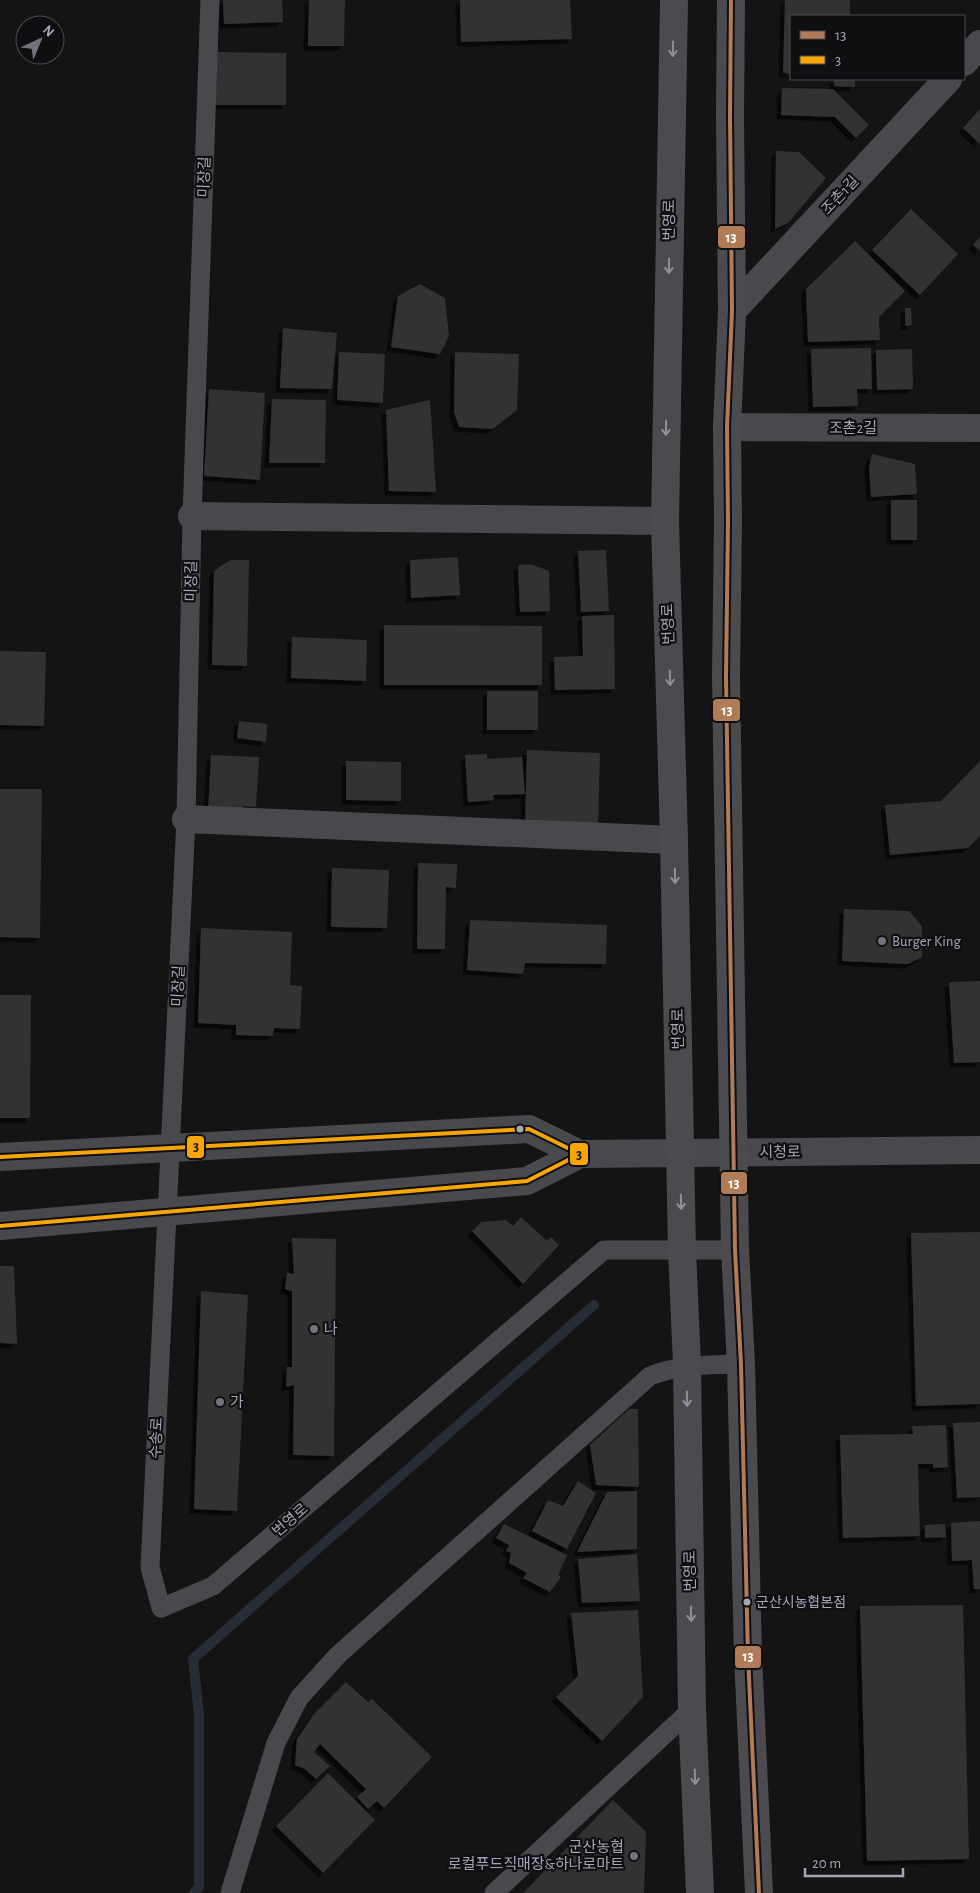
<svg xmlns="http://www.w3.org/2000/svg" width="980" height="1893" viewBox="0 0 980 1893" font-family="'Alegreya Sans','Noto Sans KR',sans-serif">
<defs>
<filter id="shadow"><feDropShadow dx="-4.5" dy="4.5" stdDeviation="0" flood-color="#0009"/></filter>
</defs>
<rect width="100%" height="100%" fill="#141414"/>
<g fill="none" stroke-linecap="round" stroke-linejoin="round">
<path stroke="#272d37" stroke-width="10" d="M194 1893 199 1887V1715L193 1659 594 1305"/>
</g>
<g fill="#313132" filter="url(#shadow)">
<path d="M223 0H282L283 22 224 24Z"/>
<path d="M309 0H345L344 46H308Z"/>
<path d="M460 0H570L572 39 461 42Z"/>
<path d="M785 0H850V16H791V74L783 73Z"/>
<path d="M215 52 286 53V105H215Z"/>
<path d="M834 79H855V87L834 86Z"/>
<path d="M782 88 833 89 869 125 856 138 835 117 781 115Z"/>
<path d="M980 109V144L963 128Z"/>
<path d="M776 151 799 152 826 178 788 223 775 229Z"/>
<path d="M911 209 958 254 920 295 872 250Z"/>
<path d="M980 237V251L973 245Z"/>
<path d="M855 241 905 291 879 317 880 340 808 342 806 289Z"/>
<path d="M420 284 445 298 449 336 440 354 391 347 398 296Z"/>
<path d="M905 308H911L912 325 905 326Z"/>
<path d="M283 328 337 333 332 389 280 388Z"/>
<path d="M871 348 872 389H857L858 406 813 407 811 349Z"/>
<path d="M912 349 913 389 877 390 876 350Z"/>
<path d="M339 352 385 354 383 403 337 400Z"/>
<path d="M455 352 519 354 517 410 493 429 459 427 454 412Z"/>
<path d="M209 389 265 393 260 480 204 476Z"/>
<path d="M272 399 326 400 325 463H269Z"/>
<path d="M430 400 436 492 389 491 386 410Z"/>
<path d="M872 454 915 464 917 494 871 497 869 467Z"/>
<rect x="891" y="500" width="26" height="40"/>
<path d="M606 550 609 611 581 612 578 551Z"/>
<path d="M458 557 460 595 411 598 410 560Z"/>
<path d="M230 560H249L247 666 212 665 214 571Z"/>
<path d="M531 564 549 571 550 611 520 612 518 565Z"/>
<path d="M614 615 615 689 555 690 554 657 583 656 582 616Z"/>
<path d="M384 625 542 626V685H384Z"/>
<path d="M292 637 367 640 366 681 291 678Z"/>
<path d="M0 651 46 652 44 726 0 725Z"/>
<rect x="487" y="691" width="51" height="39"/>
<path d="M239 721 267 724 266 742 237 738Z"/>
<path d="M527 750 600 753 598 829 525 826Z"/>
<path d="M487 754V759L522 757 525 794 493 795 494 800 468 802 465 755Z"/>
<path d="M211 755 259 757 256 807 243 806V812L208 811Z"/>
<path d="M346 761 401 762V801L346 800Z"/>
<path d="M980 761V836L968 848 890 855 885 805 941 801Z"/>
<path d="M0 789H42L40 938 0 937Z"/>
<path d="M418 863 457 864 456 888 446 887 445 949H417Z"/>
<path d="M332 868 389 870 387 928 331 927Z"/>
<path d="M844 909 909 911 922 926V957L908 964 842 961Z"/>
<path d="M470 920 607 925 606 964 525 963 523 974 467 970Z"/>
<path d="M201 928 292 932 290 985 302 986 300 1029 274 1028 273 1036 236 1035V1025L198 1023Z"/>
<path d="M980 981V1062L954 1063 949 982Z"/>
<path d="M0 995H31L30 1118H0Z"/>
<path d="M521 1217 547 1241 551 1237 559 1245 523 1284 472 1231 481 1222 506 1220 513 1226Z"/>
<path d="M980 1232V1404L916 1406 911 1233Z"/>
<path d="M292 1238 336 1239 334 1456 293 1455 294 1385 286 1387 287 1367H292V1291L285 1289 287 1273 294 1274Z"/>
<path d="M0 1266H14L17 1344 0 1343Z"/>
<path d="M201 1291 248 1295 237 1511 194 1509Z"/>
<path d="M629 1409H638L639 1487 596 1485 590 1445Z"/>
<path d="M980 1422V1497L957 1498 953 1423Z"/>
<path d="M946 1425 948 1467 933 1468V1464H918L920 1536 843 1538 840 1435 913 1434 912 1426Z"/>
<path d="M578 1481 596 1493 567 1549 532 1531 548 1500 563 1506Z"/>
<path d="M637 1491V1549L577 1552 607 1492Z"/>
<path d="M980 1521V1589H974L972 1560 952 1561 951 1523Z"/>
<path d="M504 1524 567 1555 558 1575 561 1577 550 1592 523 1578 527 1573 509 1563 511 1553 506 1551 509 1545 496 1538Z"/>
<path d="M945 1524 946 1537 925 1538V1525Z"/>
<path d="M637 1554 640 1601 582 1603 578 1559Z"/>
<path d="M963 1605 969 1859 867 1861 860 1606Z"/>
<path d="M638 1610 643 1697 602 1741 556 1697 578 1676 571 1613Z"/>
<path d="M346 1682 368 1702 372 1699 432 1757 384 1808 377 1801 368 1809 357 1797 366 1789 320 1744 314 1752 330 1766 316 1779 305 1769 295 1765 297 1739 314 1714Z"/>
<path d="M328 1773 375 1820 323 1873 276 1826Z"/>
<path d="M613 1800 646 1832 644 1893H523Z"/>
</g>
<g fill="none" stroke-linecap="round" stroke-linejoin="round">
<g stroke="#48494d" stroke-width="19">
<path d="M210 0 192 516 186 819 150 1567 161 1608 213 1586 604 1250H735"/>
<path d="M230 1893 276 1743 299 1698 338 1655 650 1376C680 1364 709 1365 741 1364"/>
<path d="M494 1893 692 1709"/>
</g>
<g stroke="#48494d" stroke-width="28">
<path d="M964 62 980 44"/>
<path d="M732 311 948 79"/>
<path d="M727 427 980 428"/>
<path d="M192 516 665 521"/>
<path d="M186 819 674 840"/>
</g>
<g stroke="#48494d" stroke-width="28">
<path d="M580 1154 980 1150"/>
<path d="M0 1157 529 1129 580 1154 527 1181 0 1226"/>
</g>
<g stroke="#4b4b4f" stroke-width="28">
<path d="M674 0 665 521 674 840 682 1249 687 1365 692 1709 700 1893"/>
<path d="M731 0 730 116 732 311 727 427 728 521 726 677 735 1250 741 1364 748 1656 759 1893"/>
</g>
<defs>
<path id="bus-1" d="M731 0 730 116 732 311 727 427 728 521 726 677 735 1250 741 1364 748 1656 759 1893"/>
<path id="bus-2" d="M0 1157 529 1129 580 1154 527 1181 0 1226"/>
</defs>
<use href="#bus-1" stroke="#0f0e10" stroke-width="8"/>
<use href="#bus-2" stroke="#0f0e10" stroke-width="8"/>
<use href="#bus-1" stroke="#b07c57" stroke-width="4"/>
<use href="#bus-2" stroke="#f7a600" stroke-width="4"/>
</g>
<defs><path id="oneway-shaft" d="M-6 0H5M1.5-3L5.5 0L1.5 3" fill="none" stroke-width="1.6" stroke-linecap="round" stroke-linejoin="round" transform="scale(1.25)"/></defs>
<g stroke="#8e909c">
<use href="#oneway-shaft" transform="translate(673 49) rotate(91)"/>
<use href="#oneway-shaft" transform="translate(669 266) rotate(91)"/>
<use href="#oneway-shaft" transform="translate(666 428) rotate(91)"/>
<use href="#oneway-shaft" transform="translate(670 678) rotate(88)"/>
<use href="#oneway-shaft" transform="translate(675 876) rotate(89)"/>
<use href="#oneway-shaft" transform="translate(681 1202) rotate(89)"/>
<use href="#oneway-shaft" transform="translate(687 1399) rotate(89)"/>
<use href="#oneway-shaft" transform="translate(691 1614) rotate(89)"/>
<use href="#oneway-shaft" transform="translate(695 1777) rotate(88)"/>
</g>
<g fill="#72747d" stroke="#0f0e10" stroke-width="2">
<circle cx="882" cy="941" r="5"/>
<circle cx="314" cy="1329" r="5"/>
<circle cx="220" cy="1402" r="5"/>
<circle cx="634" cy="1856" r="5"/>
</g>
<g fill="#a4a7b6" stroke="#0f0e10" stroke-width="2">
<circle cx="520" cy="1129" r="4.5"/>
<circle cx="747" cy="1602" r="4.5"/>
</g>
<g text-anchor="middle" stroke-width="4.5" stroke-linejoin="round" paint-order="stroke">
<g font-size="14" fill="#a4a7b6" stroke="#0f0e10" text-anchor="start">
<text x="756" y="1607">군산시농협본점</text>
</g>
<g font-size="15" fill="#a4a7b6" stroke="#0f0e10">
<text transform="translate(204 177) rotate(-88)" y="5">미장길</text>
<text transform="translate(840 195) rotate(-47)" y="5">조촌1길</text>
<text transform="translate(669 220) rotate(-89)" y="5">번영로</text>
<text x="853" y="433">조촌2길</text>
<text transform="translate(191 581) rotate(-89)" y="5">미장길</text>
<text transform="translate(668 624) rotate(-92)" y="5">번영로</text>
<text transform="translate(178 986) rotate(-87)" y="5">미장길</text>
<text transform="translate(678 1029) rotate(-91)" y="5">번영로</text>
<text transform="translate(780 1152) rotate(-1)" y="5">시청로</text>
<text transform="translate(156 1438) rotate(-87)" y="5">수송로</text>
<text transform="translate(290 1520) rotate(-41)" y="5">번영로</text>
<text transform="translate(690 1571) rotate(-91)" y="5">번영로</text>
</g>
<g font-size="15" fill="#a4a7b6" stroke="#0f0e10" text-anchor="start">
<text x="892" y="946">Burger King</text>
<text x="324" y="1334">나</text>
<text x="230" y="1407">가</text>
<text x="624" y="1852" text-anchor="end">군산농협<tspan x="624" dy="17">로컬푸드직매장&amp;하나로마트</tspan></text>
</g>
</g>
<g stroke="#0f0e10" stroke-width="2">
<rect x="717" y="225" width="29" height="24" rx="5" fill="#b07c57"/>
<rect x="712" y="698" width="29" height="24" rx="5" fill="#b07c57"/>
<rect x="186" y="1135" width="19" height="24" rx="5" fill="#f7a600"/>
<rect x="569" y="1142" width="20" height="24" rx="5" fill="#f7a600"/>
<rect x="720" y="1171" width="28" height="24" rx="5" fill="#b07c57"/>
<rect x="734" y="1645" width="28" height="24" rx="5" fill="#b07c57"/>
</g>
<g font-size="14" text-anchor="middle" font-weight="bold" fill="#fff">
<text x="731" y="242">13</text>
<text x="727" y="715">13</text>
<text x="734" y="1188">13</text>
<text x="748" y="1661">13</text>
</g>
<g font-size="14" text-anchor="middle" font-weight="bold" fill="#111">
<text x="196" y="1151">3</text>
<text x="579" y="1159">3</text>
</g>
<rect x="790" y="15" width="175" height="65" fill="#0f0e10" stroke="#4b4b52"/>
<rect x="800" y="31" width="25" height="8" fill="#b07c57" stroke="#4b4b52"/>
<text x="835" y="40" font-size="15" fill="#a4a7b6">13</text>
<rect x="800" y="56" width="25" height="8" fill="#f7a600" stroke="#4b4b52"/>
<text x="835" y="65" font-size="15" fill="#a4a7b6">3</text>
<g transform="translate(40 40) rotate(44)"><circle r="24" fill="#0f0e10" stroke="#4b4b52"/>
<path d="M0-4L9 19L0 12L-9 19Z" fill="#72747d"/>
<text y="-8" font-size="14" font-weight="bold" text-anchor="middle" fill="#a4a7b6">N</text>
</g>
<path d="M805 1868v8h98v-8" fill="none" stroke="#a4a7b6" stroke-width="2.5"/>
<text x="812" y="1868" font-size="15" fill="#a4a7b6" stroke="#0f0e10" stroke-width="4" paint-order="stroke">20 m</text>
</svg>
